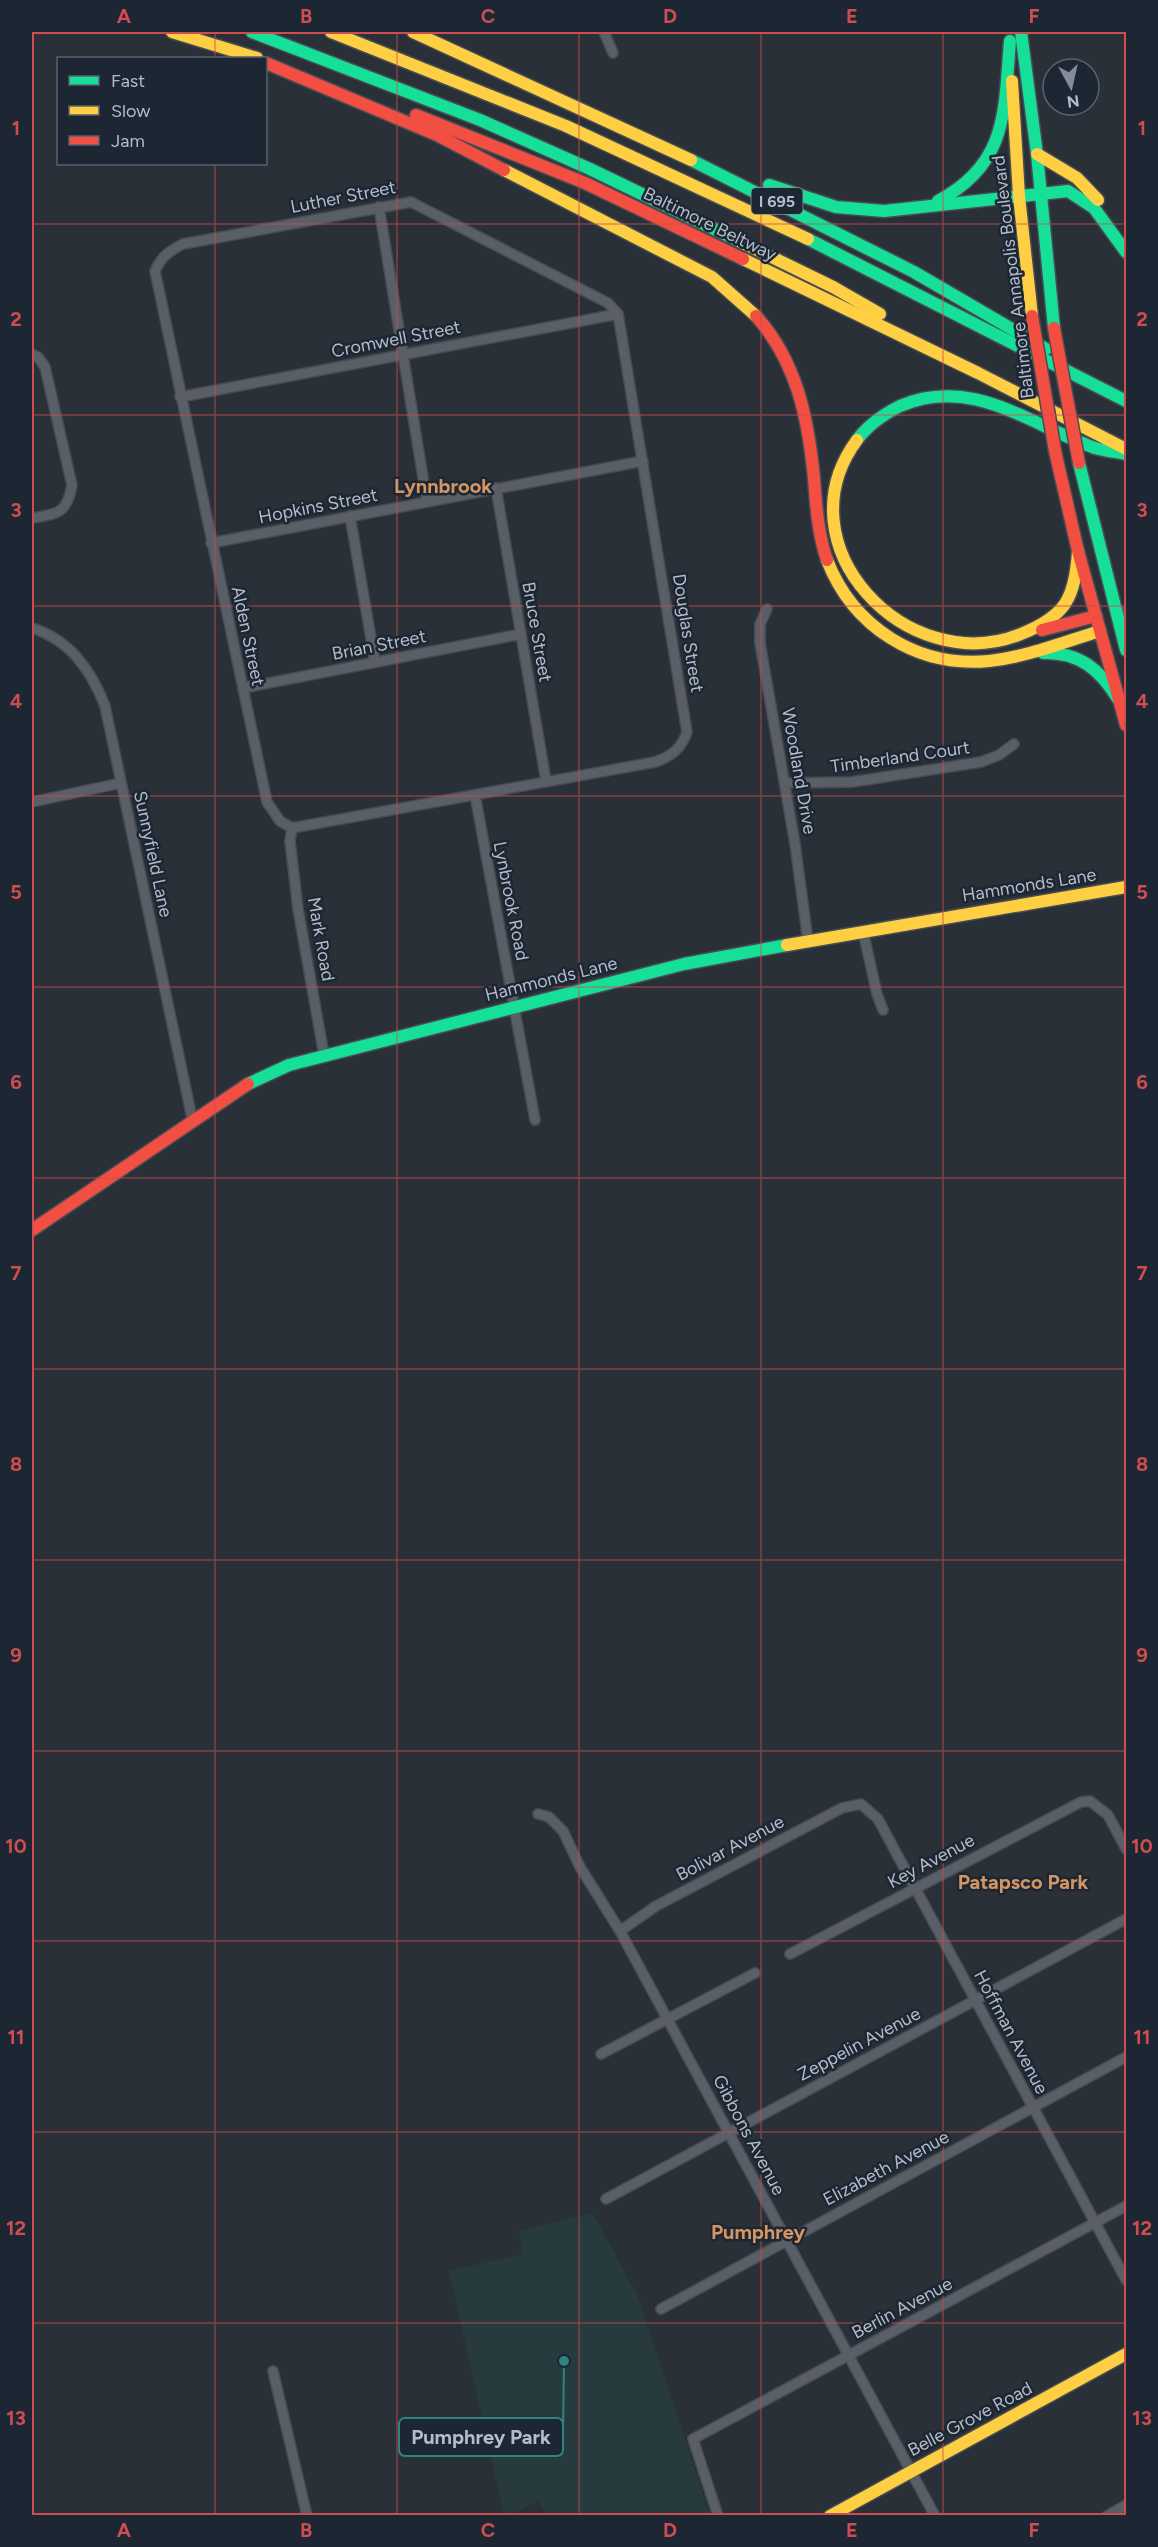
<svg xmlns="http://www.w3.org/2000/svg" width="1158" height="2547" viewBox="0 0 1158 2547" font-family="Figtree,sans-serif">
<rect width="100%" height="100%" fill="#2a3038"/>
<path fill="#273a3e" d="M593 2213 639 2299 710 2515H546L539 2501 511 2515H504L449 2271 523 2254 519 2231Z"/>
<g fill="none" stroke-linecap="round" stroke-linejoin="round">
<defs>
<g id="street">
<path d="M604 32 613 53"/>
<path d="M411 202 608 303 618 314 687 732C681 749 672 756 655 762L292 828 280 821 267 802 155 271C161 257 169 251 183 244Z"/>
<path d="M379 207 427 502"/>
<path d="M32 354 38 357 45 367 72 485C67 514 57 514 32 518"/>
<path d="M180 397 618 314"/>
<path d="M496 488 546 781"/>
<path d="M350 516 375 662"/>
<path d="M211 543 643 461"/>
<path d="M767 609 760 624V643L795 844 808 941"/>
<path d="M1117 613 1126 611"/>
<path d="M32 628C70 640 91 670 105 706L192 1118"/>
<path d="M243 688 521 634"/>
<path d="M785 783 852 782 981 762 999 755 1014 744"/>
<path d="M475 795 535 1120"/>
<path d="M32 802 121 783"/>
<path d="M292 828 290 841 298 909 324 1055"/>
<path d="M863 931 877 994 883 1010"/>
<path d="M538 1814 549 1817 563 1831 580 1867 620 1931 935 2516"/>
<path d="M620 1931 656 1906 842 1808 861 1804 878 1819 1126 2280"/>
<path d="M790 1954 1081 1802 1090 1801 1108 1815 1126 1849"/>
<path d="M601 2054 755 1973"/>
<path d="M606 2199 1126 1919"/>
<path d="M661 2309 1126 2057"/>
<path d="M273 2371 307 2516"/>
<path d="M718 2516 693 2439 1126 2206"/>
<path d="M1107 2516 1126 2505"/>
</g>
<g id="fast">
<path d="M252 32 480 120 590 169 741 242"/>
<path d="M1021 32 1037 154 1054 328"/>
<path d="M691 160 914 272 1046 349"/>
<path d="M769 185 836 207 884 211 1068 191 1094 208 1126 252"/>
<path d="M938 201C1008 164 1004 112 1010 41"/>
<path d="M808 239 1126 401"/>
<path d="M857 440C868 425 884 414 900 406 972 375 1030 425 1095 448 1105 451 1116 452 1126 454"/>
<path d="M1079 463 1126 650"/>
<path d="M1043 653C1079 652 1100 669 1118 699"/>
<path d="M248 1084 289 1065 684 964 787 945"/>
</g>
<g id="slow">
<path d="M172 32 257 58"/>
<path d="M331 32 566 126 808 239"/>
<path d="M413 32 691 160"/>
<path d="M1012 81 1019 196 1032 316"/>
<path d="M1037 154 1077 178 1098 200"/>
<path d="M504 170 712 277 756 316"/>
<path d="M741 242 833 287 880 314"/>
<path d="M743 259 978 373 1126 449"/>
<path d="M857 440C779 545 907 680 1021 634 1066 616 1075 598 1078 551"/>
<path d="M827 560C853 627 917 668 989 661 1027 657 1064 642 1100 631"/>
<path d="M787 945 1126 887"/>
<path d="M830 2516 1126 2354"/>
</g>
<g id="jam">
<path d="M266 63 437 135 504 170"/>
<path d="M416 115 585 183 743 259"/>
<path d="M756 316C797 362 808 418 814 478 816 505 818 534 827 560"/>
<path d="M1055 451 1078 551 1126 725"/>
<path d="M1042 630 1096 616"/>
<path d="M32 1230 248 1084"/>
</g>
</defs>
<use href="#street" stroke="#484c53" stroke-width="12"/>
<use href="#fast" stroke="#484c53" stroke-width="15"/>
<use href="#slow" stroke="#484c53" stroke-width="15"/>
<use href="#jam" stroke="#484c53" stroke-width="15"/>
<use href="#street" stroke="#5a5e66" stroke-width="9"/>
<use href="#fast" stroke="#16e098" stroke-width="12"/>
<use href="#slow" stroke="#ffcf43" stroke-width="12"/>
<use href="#jam" stroke="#f24e42" stroke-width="12"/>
<defs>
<g id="jam-bridge">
<path d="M1032 316 1055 451"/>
<path d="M1054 328 1079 463"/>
</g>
</defs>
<use href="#jam-bridge" stroke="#484c53" stroke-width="15" stroke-linecap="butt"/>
<use href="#jam-bridge" stroke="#f24e42" stroke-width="12"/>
</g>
<path fill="none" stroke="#ce4d50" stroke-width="1.5" stroke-opacity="0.55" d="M215 32V58M397 32V2516M579 32V2516M761 32V2516M943 32V2516M215 164V2516M32 224H1126M32 415H1126M32 606H1126M32 796H1126M32 987H1126M32 1178H1126M32 1369H1126M32 1560H1126M32 1751H1126M32 1941H1126M32 2132H1126M32 2323H1126"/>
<g text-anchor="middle" stroke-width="5" stroke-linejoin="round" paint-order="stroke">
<rect fill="#1d2633" stroke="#878f9c" stroke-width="1.5" x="751.5" y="188" width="51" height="26" rx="4.5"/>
<g font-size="16" font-weight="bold" fill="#b4bcc9">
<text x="777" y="207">I 695</text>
</g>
<g font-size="18" fill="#b4bcc9" stroke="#1d2633">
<text transform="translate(343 197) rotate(-11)" y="6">Luther Street</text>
<text transform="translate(710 224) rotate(26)" y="6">Baltimore Beltway</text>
<text transform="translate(1013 277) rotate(-97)" y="6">Baltimore Annapolis Boulevard</text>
<text transform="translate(396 339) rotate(-11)" y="6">Cromwell Street</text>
<text transform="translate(318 506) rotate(-11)" y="6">Hopkins Street</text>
<text transform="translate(537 632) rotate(80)" y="6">Bruce Street</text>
<text transform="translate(688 633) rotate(81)" y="6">Douglas Street</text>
<text transform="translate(248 636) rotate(78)" y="6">Alden Street</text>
<text transform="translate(379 645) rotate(-11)" y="6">Brian Street</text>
<text transform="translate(900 757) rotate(-8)" y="6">Timberland Court</text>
<text transform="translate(799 771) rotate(80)" y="6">Woodland Drive</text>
<text transform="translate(153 854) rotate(78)" y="6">Sunnyfield Lane</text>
<text transform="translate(1029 885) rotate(-9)" y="6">Hammonds Lane</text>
<text transform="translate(511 901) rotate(79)" y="6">Lynbrook Road</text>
<text transform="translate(321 939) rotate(80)" y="6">Mark Road</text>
<text transform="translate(551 979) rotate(-14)" y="6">Hammonds Lane</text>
<text transform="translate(730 1848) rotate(-28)" y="6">Bolivar Avenue</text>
<text transform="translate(931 1861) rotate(-28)" y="6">Key Avenue</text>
<text transform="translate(1011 2032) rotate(62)" y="6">Hoffman Avenue</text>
<text transform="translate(859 2044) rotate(-28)" y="6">Zeppelin Avenue</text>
<text transform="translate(749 2135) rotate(62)" y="6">Gibbons Avenue</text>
<text transform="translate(886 2168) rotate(-28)" y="6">Elizabeth Avenue</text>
<text transform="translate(902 2308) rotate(-28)" y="6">Berlin Avenue</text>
<text transform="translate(970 2419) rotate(-28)" y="6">Belle Grove Road</text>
</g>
<g font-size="20" font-weight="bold" fill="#d59563" stroke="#1d2633">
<text x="443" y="493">Lynnbrook</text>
<text x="1023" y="1889">Patapsco Park</text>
<text x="758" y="2239">Pumphrey</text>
</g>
</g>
<path fill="none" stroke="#308480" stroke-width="2" d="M564 2361L563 2437"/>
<circle fill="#308480" stroke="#1d2633" stroke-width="2" cx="564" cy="2361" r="6"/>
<rect fill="#1d2633" stroke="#308480" stroke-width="2" x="399" y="2418" width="164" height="38" rx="6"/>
<g font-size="20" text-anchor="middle" font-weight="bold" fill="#b4bcc9">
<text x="481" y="2444">Pumphrey Park</text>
</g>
<rect width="1158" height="2547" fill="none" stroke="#1d2633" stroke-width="66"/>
<rect x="57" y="57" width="210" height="108" fill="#1d2633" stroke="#59626f" stroke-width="1.5"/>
<rect x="69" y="76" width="30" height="9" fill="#16e098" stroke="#59626f" stroke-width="1.5"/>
<text x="111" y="87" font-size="18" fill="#b4bcc9">Fast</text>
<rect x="69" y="106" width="30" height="9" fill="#ffcf43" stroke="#59626f" stroke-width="1.5"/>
<text x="111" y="117" font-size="18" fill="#b4bcc9">Slow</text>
<rect x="69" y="136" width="30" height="9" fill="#f24e42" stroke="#59626f" stroke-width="1.5"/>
<text x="111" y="147" font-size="18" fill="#b4bcc9">Jam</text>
<g transform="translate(1071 87) rotate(172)"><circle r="28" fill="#1d2633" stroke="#59626f" stroke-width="1.5"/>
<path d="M0-4.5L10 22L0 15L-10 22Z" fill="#848b96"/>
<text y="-9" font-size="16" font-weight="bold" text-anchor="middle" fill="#b4bcc9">N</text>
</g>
<rect x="33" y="33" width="1092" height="2481" fill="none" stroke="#ce4d50" stroke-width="2"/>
<g font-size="20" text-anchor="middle" font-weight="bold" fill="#ce4d50">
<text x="124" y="23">A</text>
<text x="306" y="23">B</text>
<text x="488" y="23">C</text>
<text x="670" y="23">D</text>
<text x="852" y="23">E</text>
<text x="1034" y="23">F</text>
<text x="16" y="135">1</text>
<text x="1142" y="135">1</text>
<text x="16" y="326">2</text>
<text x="1142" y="326">2</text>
<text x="16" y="517">3</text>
<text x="1142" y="517">3</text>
<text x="16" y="708">4</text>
<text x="1142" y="708">4</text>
<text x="16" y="899">5</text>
<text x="1142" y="899">5</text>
<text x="16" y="1089">6</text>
<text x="1142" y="1089">6</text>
<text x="16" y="1280">7</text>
<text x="1142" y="1280">7</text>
<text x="16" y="1471">8</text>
<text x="1142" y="1471">8</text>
<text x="16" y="1662">9</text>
<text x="1142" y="1662">9</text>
<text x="16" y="1853">10</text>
<text x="1142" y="1853">10</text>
<text x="16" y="2044">11</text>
<text x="1142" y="2044">11</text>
<text x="16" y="2235">12</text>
<text x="1142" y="2235">12</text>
<text x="16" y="2425">13</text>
<text x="1142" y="2425">13</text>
<text x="124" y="2537">A</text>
<text x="306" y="2537">B</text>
<text x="488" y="2537">C</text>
<text x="670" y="2537">D</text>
<text x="852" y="2537">E</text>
<text x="1034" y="2537">F</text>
</g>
</svg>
